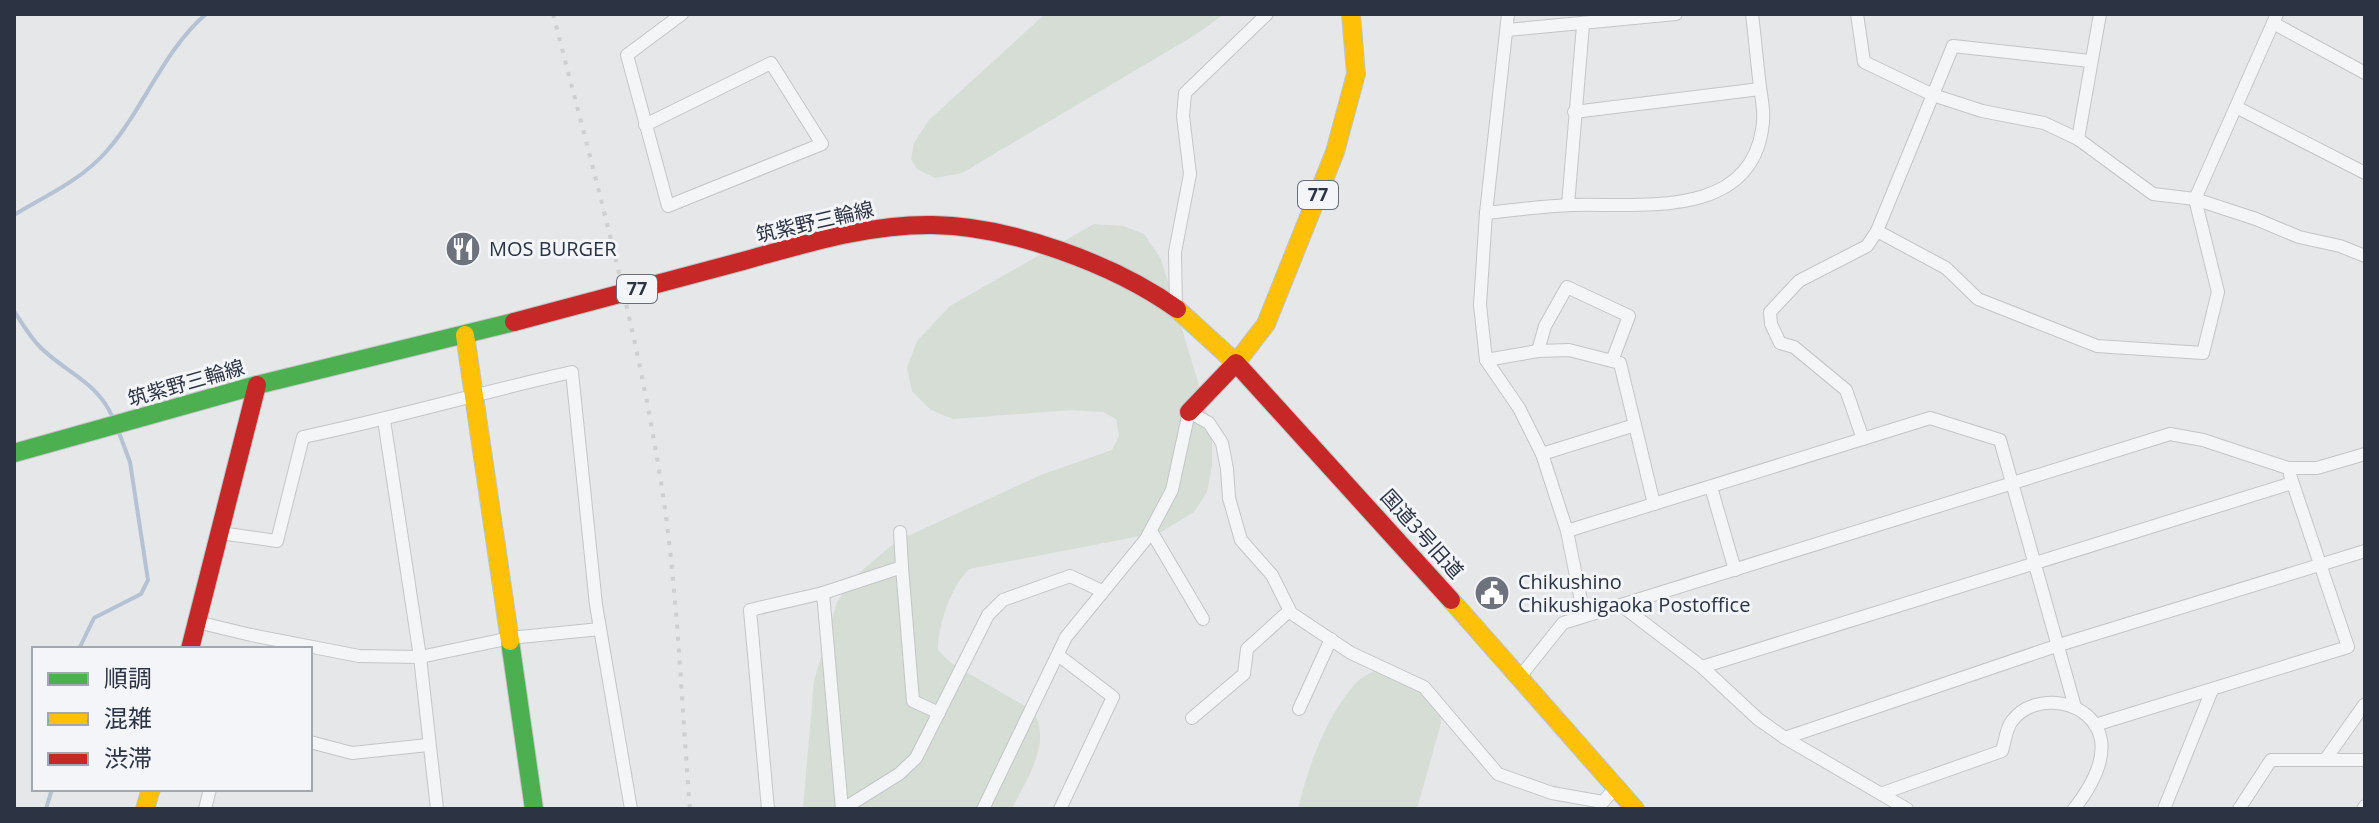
<svg xmlns="http://www.w3.org/2000/svg" width="2379" height="823" viewBox="0 0 2379 823" font-family="'Open Sans','Noto Sans JP',sans-serif">
<rect width="100%" height="100%" fill="#e5e7e9"/>
<g fill="#d5ddd5">
<path d="M1045 14H1224L1195 35 962 173 935 178 917 169 911 159 914 143 929 120Z"/>
<path d="M1094 224 1123 226 1144 234 1161 259 1212 429V465L1207 492 1194 512 1161 532 969 569C951 587 938 624 938 650L952 664 1032 710C1054 742 1026 779 1012 809H803L814 681 837 602 854 577 897 541 1041 475 1112 450 1119 436 1116 419 1103 412 1071 410 953 419 931 410 912 391 907 368 917 341 950 306Z"/>
<path d="M1381 667C1408 670 1422 679 1440 698L1441 723 1417 809H1298C1308 767 1326 717 1355 684 1361 677 1373 672 1381 667Z"/>
</g>
<g fill="none" stroke-linecap="round" stroke-linejoin="round">
<g stroke="#b5c2d3" stroke-width="4">
<path d="M14 215C45 196 81 180 105 153 143 111 162 52 206 14"/>
<path d="M14 311C22 323 30 337 40 347 66 373 97 381 113 418"/>
<path d="M79 649 94 618 141 594 148 580 130 462 118 430"/>
<path d="M46 809 52 789"/>
</g>
<defs>
<g id="street">
<path d="M1508 14 1486 213 1480 305 1486 360 1519 408 1542 454 1567 531 1584 616"/>
<path d="M1857 14 1864 62 1933 95 1982 111 2044 123 2078 139 2153 194 2195 199 2256 219 2299 237 2340 246 2365 256"/>
<path d="M2273 23 2365 73"/>
<path d="M1507 30 1676 14"/>
<path d="M2090 61 1953 46 1877 231 1946 268 1978 299 2097 346 2203 353 2218 292 2195 199 2277 14"/>
<path d="M2236 107 2365 173"/>
<path d="M1574 112 1760 89"/>
<path d="M645 125 771 63 822 144 668 206 627 55 682 14"/>
<path d="M2078 139 2100 14"/>
<path d="M1568 205 1583 25"/>
<path d="M1486 213C1515 210 1543 206 1572 205 1638 203 1748 220 1762 130 1765 114 1762 102 1760 87 1757 63 1755 38 1752 14"/>
<path d="M1176 308 1175 252 1190 174 1183 116 1185 93 1267 14"/>
<path d="M1538 351 1545 326 1567 287 1629 316 1612 361"/>
<path d="M1486 360 1538 351 1569 350 1620 363 1654 504"/>
<path d="M384 420 420 657 437 809"/>
<path d="M1863 439 1846 390 1794 347 1780 343 1771 324 1770 312 1799 281 1867 246 1877 231"/>
<path d="M1542 454 1635 425"/>
<path d="M1711 487 1735 570"/>
<path d="M1151 531 1203 619"/>
<path d="M1567 531 1930 418 2000 440 2075 707"/>
<path d="M900 532 902 567"/>
<path d="M220 533 277 541 303 437C394 418 482 392 572 372L596 605 631 809"/>
<path d="M823 593 902 567 913 701 939 713"/>
<path d="M1622 606 1702 667 1758 719 1785 738 1907 809"/>
<path d="M197 622 251 635 359 656 420 657 510 638 600 629"/>
<path d="M1058 655 1113 697 1060 809"/>
<path d="M1702 667 2292 483"/>
<path d="M1519 678 1563 623 2170 434 2203 440 2288 468H2317L2365 454"/>
<path d="M1299 709 1331 639"/>
<path d="M1192 718 1244 674 1247 649 1289 611"/>
<path d="M2095 725 2348 647 2290 475"/>
<path d="M1785 738 2059 645 2365 551"/>
<path d="M310 742 352 753 428 745"/>
<path d="M2325 760 2364 705"/>
<path d="M1883 793 2002 751C2005 742 2006 728 2012 721 2035 690 2094 700 2101 740 2105 765 2088 791 2074 809"/>
<path d="M205 809 210 789"/>
<path d="M768 809 750 610 823 593 842 809"/>
<path d="M843 809 899 774 916 758 988 615 1003 600 1070 576 1102 591"/>
<path d="M983 809 1066 637 1146 539 1172 490 1189 412 1209 423 1222 443 1227 469 1229 498 1241 540 1272 575 1291 613 1351 653 1424 687 1498 774 1552 793 1603 802 1615 788"/>
<path d="M2164 809 2212 690"/>
<path d="M2239 809 2271 760H2365"/>
<path d="M2363 809 2365 806"/>
</g>
<g id="fast">
<path d="M14 453 257 385 514 322"/>
<path d="M510 641 534 809"/>
</g>
<g id="slow">
<path d="M1177 309 1236 363 1266 324 1335 152 1356 74 1351 14"/>
<path d="M465 335 510 641"/>
<path d="M1451 600 1635 809"/>
<path d="M145 809 151 789"/>
</g>
<g id="jam">
<path d="M514 322C591 301 667 281 743 261 805 244 868 224 933 225 1010 226 1114 264 1177 309"/>
<path d="M1189 412 1236 363 1451 600"/>
<path d="M190 649 257 385"/>
</g>
</defs>
<use href="#street" stroke="#c3c5c7" stroke-width="14"/>
<use href="#fast" stroke="#c3c5c7" stroke-width="20"/>
<use href="#slow" stroke="#c3c5c7" stroke-width="20"/>
<use href="#jam" stroke="#c3c5c7" stroke-width="20"/>
<use href="#street" stroke="#f4f5f6" stroke-width="12"/>
<use href="#fast" stroke="#4caf50" stroke-width="18"/>
<use href="#slow" stroke="#ffc107" stroke-width="18"/>
<use href="#jam" stroke="#c62828" stroke-width="18"/>
<path stroke="#cecfd1" stroke-width="4" stroke-dasharray="4 8" stroke-linecap="butt" d="M553 14C593 169 636 323 661 482 678 590 681 700 690 809"/>
</g>
<defs>
<symbol id="restaurant-disc" viewBox="-11 -11 22 22"><circle r="9.5" fill="#6d727d" stroke="#f3f5f8"/><path d="M-5-6h1v4h1v-4h1v4h1v-4h1v5L-1.5 .5V6h-2V.5L-5-1ZM5-6V6H3V1.5H1.5Q1.5-4 5-6Z" fill="#fff"/></symbol>
<symbol id="civic-disc" viewBox="-11 -11 22 22"><circle r="9.5" fill="#6d727d" stroke="#f3f5f8"/><path d="M-.6-6.5H3V-4.5H.6V-3L4-1V1h2V6H-6V1h2V-1L-.6-3ZM-1.2 2.5V6h2.4V2.5Z" fill="#fff"/></symbol>
</defs>
<g fill-rule="evenodd">
<use href="#restaurant-disc" x="443" y="229" width="40" height="40"/>
<use href="#civic-disc" x="1472" y="573" width="40" height="40"/>
</g>
<g text-anchor="middle" stroke-width="6" stroke-linejoin="round" paint-order="stroke">
<g fill="#f3f5f8" stroke="#686d79" stroke-width="2">
<rect x="1298" y="181" width="40" height="28" rx="6"/>
<rect x="617" y="275" width="40" height="28" rx="6"/>
</g>
<g font-size="18" font-weight="bold" fill="#2c3343">
<text x="1318" y="201">77</text>
<text x="637" y="295">77</text>
</g>
<g font-size="20" fill="#2c3343" stroke="#f3f5f8">
<text transform="translate(815 222) rotate(-13)" y="7">筑紫野三輪線</text>
<text transform="translate(186 383) rotate(-16)" y="7">筑紫野三輪線</text>
<text transform="translate(1422 534) rotate(48)" y="7">国道3号旧道</text>
</g>
<g font-size="20" fill="#2c3343" stroke="#f3f5f8" text-anchor="start">
<text x="489" y="256">MOS BURGER</text>
<text x="1518" y="589">Chikushino<tspan x="1518" dy="23">Chikushigaoka Postoffice</tspan></text>
</g>
</g>
<rect width="2379" height="823" fill="none" stroke="#2c3343" stroke-width="32"/>
<rect x="32" y="647" width="280" height="144" fill="#f3f5f8" stroke="#a3a7b0" stroke-width="2"/>
<rect x="48" y="673" width="40" height="12" fill="#4caf50" stroke="#a3a7b0" stroke-width="2"/>
<text x="104" y="687" font-size="24" fill="#2c3343">順調</text>
<rect x="48" y="713" width="40" height="12" fill="#ffc107" stroke="#a3a7b0" stroke-width="2"/>
<text x="104" y="727" font-size="24" fill="#2c3343">混雑</text>
<rect x="48" y="753" width="40" height="12" fill="#c62828" stroke="#a3a7b0" stroke-width="2"/>
<text x="104" y="767" font-size="24" fill="#2c3343">渋滞</text>
</svg>
